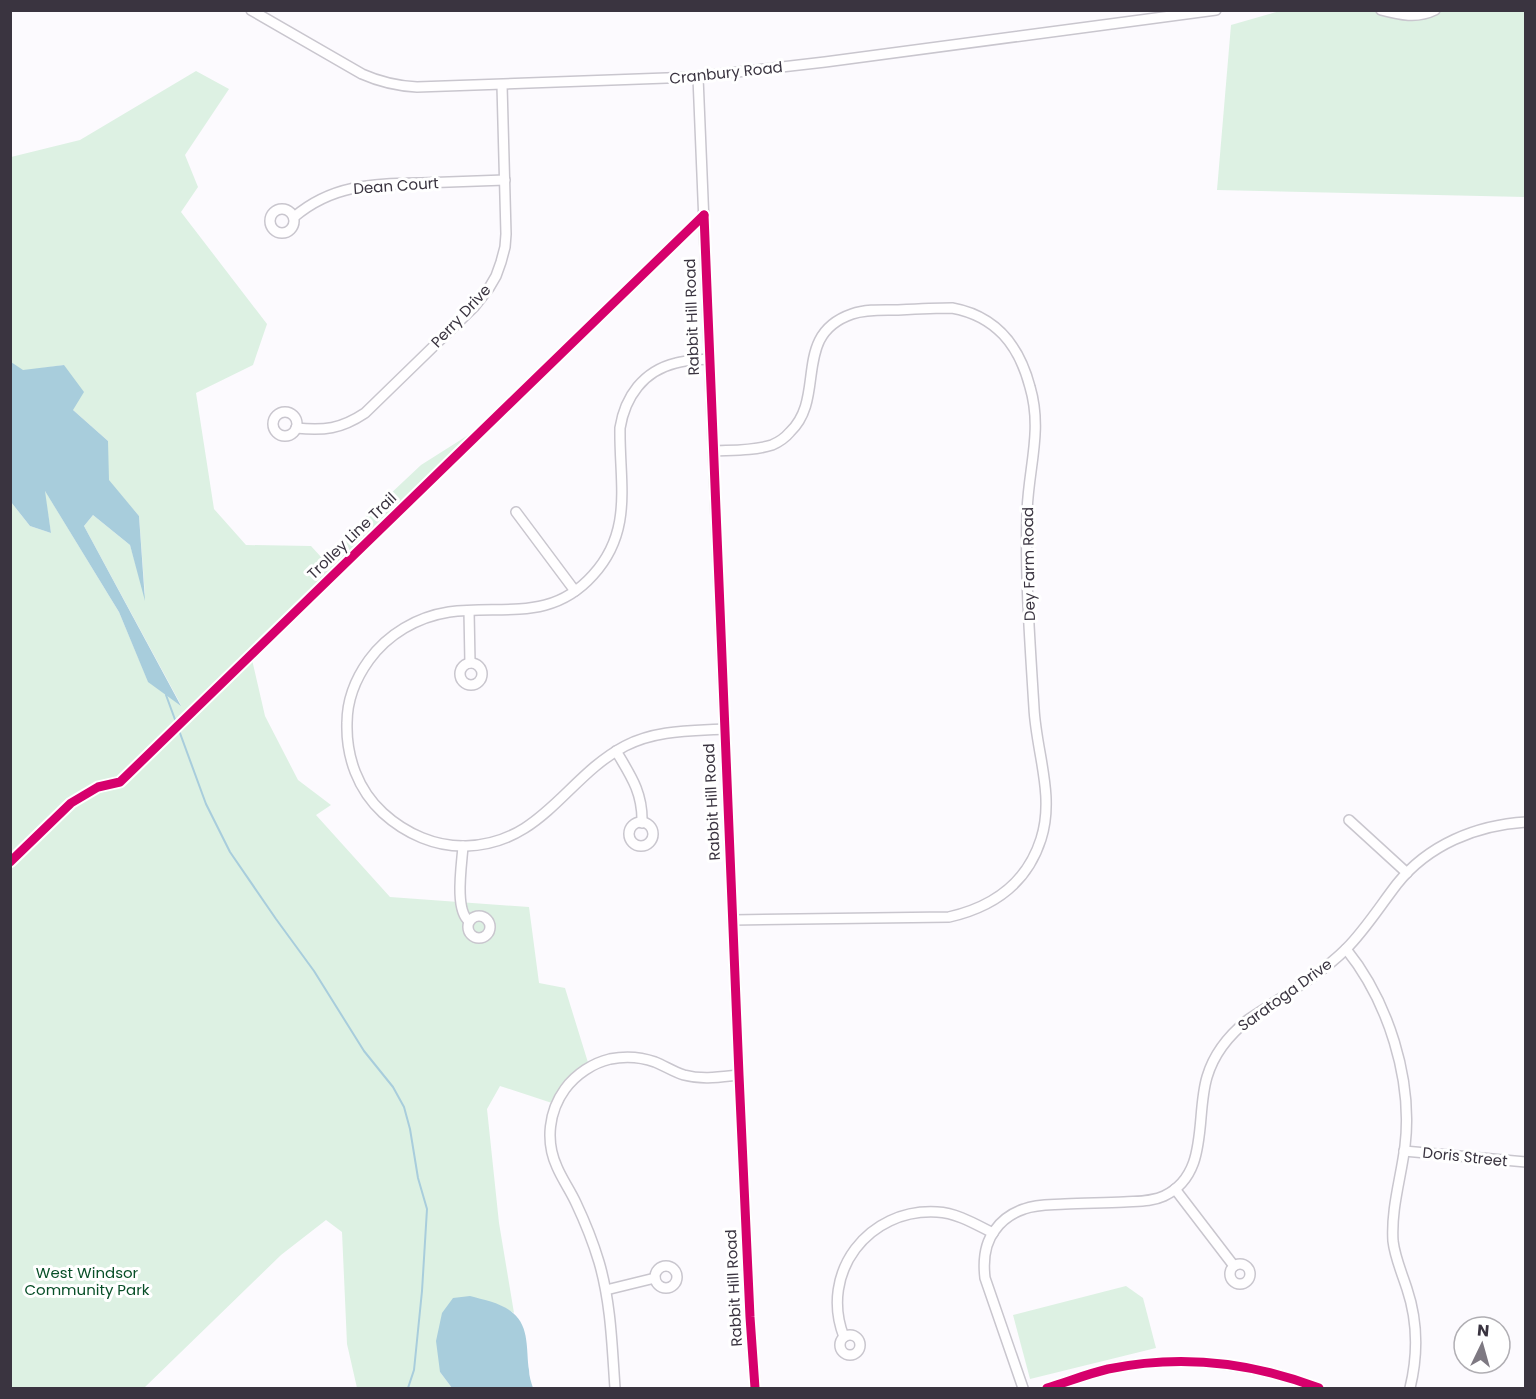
<svg xmlns="http://www.w3.org/2000/svg" width="1536" height="1399" viewBox="0 0 1536 1399" font-family="Poppins,sans-serif">
<rect width="100%" height="100%" fill="#fcfafe"/>
<g fill="#ddf1e3">
<path d="M1280 11H1525V197L1217 190 1231 25Z"/>
<path d="M196 71 229 89 185 155 198 187 181 212 267 324 253 365 196 393 214 509 246 545 311 546 322 558 421 465 470 434 290 610 250 651 265 716 298 780 331 805 316 815 390 897 529 907 539 983 565 988 590 1069 558 1105 500 1086 487 1109 499 1223 514 1313 499 1305 440 1372 452 1388H357L347 1344 342 1232 326 1220 281 1255 144 1388H11V502L30 526 51 533 44 489 119 612 148 681 181 705 84 526 93 515 130 545 145 596 139 516 108 480V441L73 410 64 365 23 371 11 362V157L80 140Z"/>
<path d="M1126 1286 1143 1298 1156 1348 1030 1379 1013 1315Z"/>
</g>
<g fill="#a8cddc">
<path d="M11 362 23 370 64 365 84 392 73 410 108 441 109 480 139 516 145 601 130 545 93 515 84 526 181 706 148 682 119 612 45 491 51 533 30 526 11 502Z"/>
<path d="M470 1296C484 1300 502 1303 513 1313 530 1327 526 1351 529 1370 529 1376 531 1382 533 1388H452L440 1372 436 1341 442 1313 453 1298Z"/>
</g>
<g fill="none" stroke-linecap="round" stroke-linejoin="round">
<path stroke="#a8cddc" stroke-width="2" d="M166 695 206 804 230 852 276 919 314 971 364 1051 393 1087 404 1107 410 1129 418 1178 427 1209 422 1291 414 1370 408 1388"/>
<defs>
<g id="minor">
<path d="M251 10 362 74C380 82 397 86 417 87L694 77 825 62 1216 10"/>
<path d="M1381 10C1400 15 1417 19 1435 10"/>
<path d="M698 77 739 1075 750 1317 755 1388"/>
<circle cx="282" cy="221" r="12"/>
<path d="M294 217C333 184 373 184 421 183 449 182 477 181 505 180"/>
<path d="M709 359C698 360 686 360 676 363 643 371 625 397 620 428 619 482 634 530 593 575 551 622 504 605 449 612 417 617 388 634 369 660 356 678 347 700 347 723 346 757 358 790 383 813 406 834 436 847 466 846 542 844 566 777 625 746 656 730 690 731 724 729"/>
<circle cx="285" cy="424" r="12"/>
<path d="M296 428C324 431 341 429 365 413L474 307 489 288 496 276 501 262 505 247 506 234 502 85"/>
<path d="M713 451C732 450 753 451 772 445 779 442 785 438 790 432 827 397 791 335 852 314 866 309 883 310 898 310 916 309 934 308 952 308 996 316 1019 345 1030 387 1043 431 1028 469 1027 513 1025 578 1030 643 1034 708 1036 751 1055 796 1041 839 1027 883 993 907 949 917L733 920"/>
<path d="M516 512 575 591"/>
<path d="M469 611 470 663"/>
<circle cx="471" cy="674" r="11"/>
<path d="M616 751C631 776 643 793 642 823"/>
<path d="M1349 820 1407 873"/>
<circle cx="641" cy="834" r="12"/>
<path d="M463 846C462 863 454 910 469 921"/>
<circle cx="479" cy="927" r="11"/>
<path d="M1346 949C1388 1001 1413 1079 1405 1146 1401 1178 1391 1208 1393 1241 1395 1258 1402 1273 1407 1289 1418 1322 1418 1355 1410 1388"/>
<path d="M1404 1151 1526 1162"/>
<path d="M1175 1189 1234 1266"/>
<circle cx="1240" cy="1274" r="10"/>
<circle cx="666" cy="1277" r="11"/>
<path d="M606 1290 655 1278"/>
<circle cx="850" cy="1345" r="10"/>
<path d="M844 1337C819 1273 868 1208 937 1212 957 1213 975 1224 993 1233"/>
<path d="M615 1388C612 1346 611 1303 599 1262 593 1242 585 1222 576 1203 570 1190 562 1179 557 1167 545 1141 549 1111 565 1089 576 1074 593 1063 610 1059 625 1056 641 1057 655 1062 665 1066 674 1072 684 1075 703 1080 720 1077 739 1075"/>
<path d="M1023 1388 985 1278C983 1261 984 1244 995 1230 1002 1220 1012 1213 1024 1209 1037 1204 1051 1205 1065 1204 1084 1203 1104 1203 1124 1202 1138 1201 1151 1202 1164 1196 1210 1174 1195 1117 1207 1077 1214 1053 1230 1034 1249 1019 1280 998 1320 975 1346 949 1365 930 1380 906 1397 884 1428 845 1476 825 1526 822"/>
<path d="M1047 1388C1067 1382 1087 1374 1108 1369 1180 1354 1251 1362 1319 1388"/>
</g>
</defs>
<use href="#minor" stroke="#c9c6ce" stroke-width="12"/>
<use href="#minor" stroke="#fffeff" stroke-width="9"/>
<defs>
<g id="cycleway">
<path d="M704 215 739 1075 750 1317 755 1388"/>
<path d="M10 862 71 803 98 787 120 782 704 215"/>
<path d="M1047 1388C1067 1382 1087 1374 1108 1369 1180 1354 1251 1362 1319 1388"/>
</g>
</defs>
<use href="#cycleway" stroke="#fff" stroke-width="13"/>
<use href="#cycleway" stroke="#d6006c" stroke-width="9"/>
</g>
<g text-anchor="middle" stroke-width="6" stroke-linejoin="round" paint-order="stroke">
<g font-size="15" fill="#3a3440" stroke="#fff">
<text transform="translate(726 73) rotate(-6)" y="5">Cranbury Road</text>
<text transform="translate(396 186) rotate(-4)" y="5">Dean Court</text>
<text transform="translate(461 316) rotate(-47)" y="5">Perry Drive</text>
<text transform="translate(692 317) rotate(-92)" y="5">Rabbit Hill Road</text>
<text transform="translate(352 536) rotate(-44)" y="5">Trolley Line Trail</text>
<text transform="translate(1029 564) rotate(-91)" y="5">Dey Farm Road</text>
<text transform="translate(712 802) rotate(-93)" y="5">Rabbit Hill Road</text>
<text transform="translate(1285 995) rotate(-36)" y="5">Saratoga Drive</text>
<text transform="translate(1465 1157) rotate(6)" y="5">Doris Street</text>
<text transform="translate(734 1288) rotate(-93)" y="5">Rabbit Hill Road</text>
</g>
<g font-size="15" fill="#084f28" stroke="#fff">
<text x="87" y="1278">West Windsor<tspan x="87" dy="17">Community Park</tspan></text>
</g>
</g>
<rect width="1536" height="1399" fill="none" stroke="#3a3440" stroke-width="24"/>
<g transform="translate(1482 1345) rotate(5)"><circle r="28" fill="#ffffff" stroke="#b0aeb3" stroke-width="1.5"/>
<path d="M0-4.5L10 22L0 15L-10 22Z" fill="#7e7982"/>
<text y="-9" font-size="16" font-weight="bold" text-anchor="middle" fill="#3a3440">N</text>
</g>
</svg>
